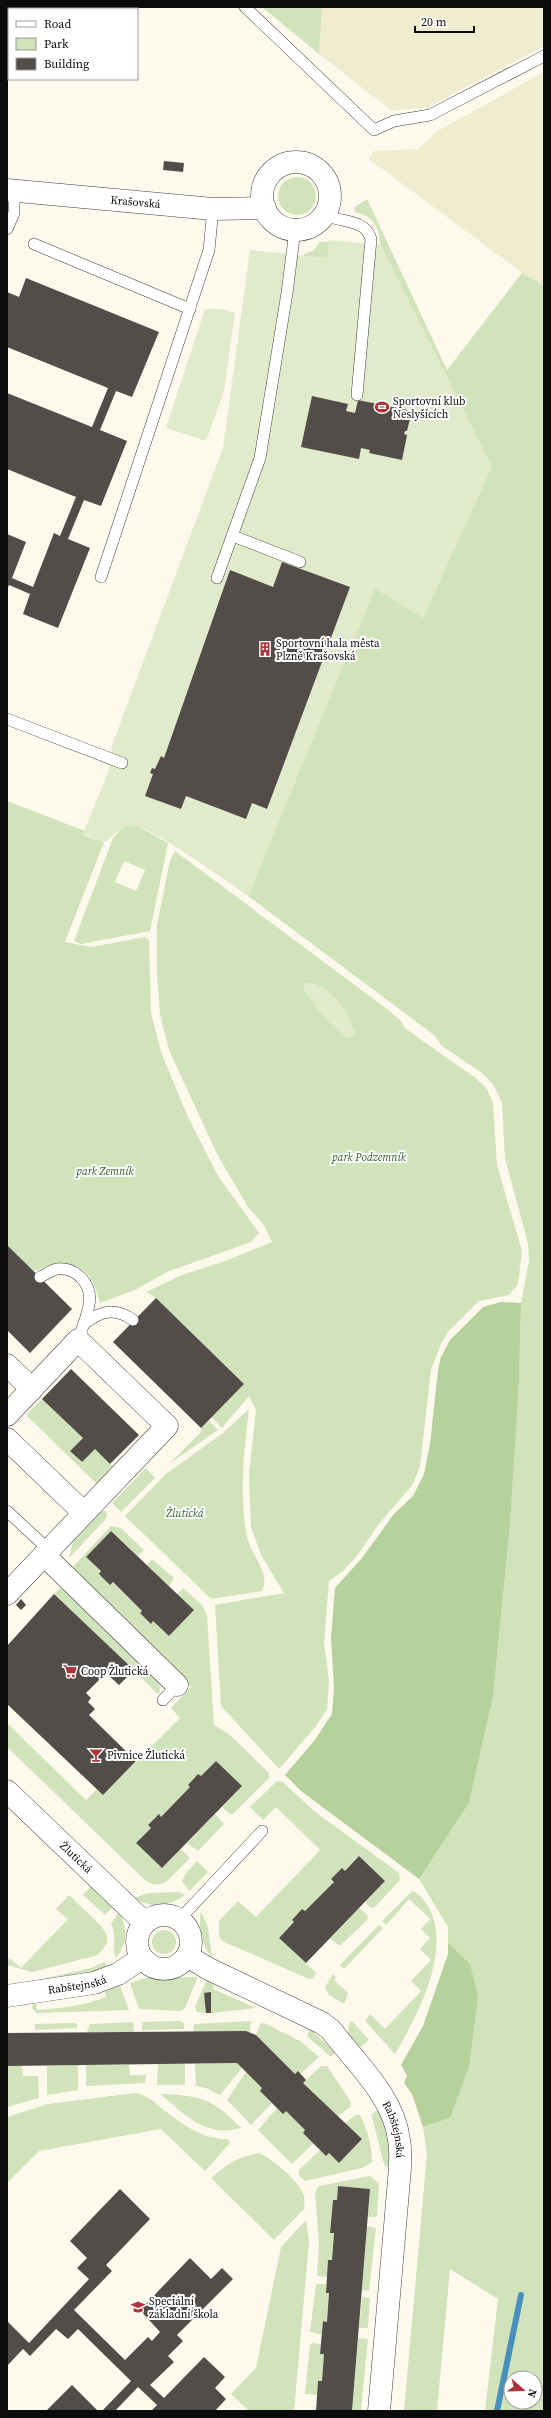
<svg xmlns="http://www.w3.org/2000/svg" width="551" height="2418" viewBox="0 0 551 2418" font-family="'Source Serif 4',serif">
<rect width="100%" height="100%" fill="#fdf9ec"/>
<g fill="#efeccf">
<path d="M322 7H544V46L428 107 392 111 319 54Z"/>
<path d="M544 72V286L522 273 369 159 374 151 418 149 436 132Z"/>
</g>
<g fill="#d0e3ba" fill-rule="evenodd">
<path d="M262 7H322L319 54Z"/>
<circle cx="297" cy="196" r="19"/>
<path d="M367 199 447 370 522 273 544 286V2411H485L498 2299 450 2269 437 2411H404L427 2154 423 2127 450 2118 470 1964 448 1942V1927L419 1879 469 1803 493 1697 510 1526 519 1383 521 1303 529 1261 528 1243 505 1159 502 1103 493 1084 482 1073 442 1046 434 1035 248 896 296 779 304 254 313 251 320 242 340 241V244L377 276C380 252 388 217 354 212L355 207ZM511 2378H535V2402H511Z"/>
<path d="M7 801 85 831 83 835 104 842 65 942 91 947 145 937 149 940 151 1013 161 1052 188 1117 218 1176 259 1233 251 1242 167 1272 135 1290 100 1303C90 1262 71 1257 34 1271L7 1245Z"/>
<path d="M129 825 139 827 168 843 150 931 81 944 74 941 113 838 123 827ZM124 861 145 870 136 891 115 882Z"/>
<path d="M175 851 387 1009 400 1020 406 1029 477 1079 487 1089 493 1103 497 1165 522 1251 518 1284 509 1295 479 1301 448 1332 441 1344 431 1370 420 1466 413 1484 379 1524 356 1557 342 1572 329 1581 324 1642 329 1681 327 1709 316 1726 279 1769 221 1706 215 1605 284 1593 261 1555 251 1527 249 1474 256 1410 249 1396 222 1428 211 1417 244 1384 156 1298 146 1292 182 1275 225 1261 272 1242 264 1225 248 1207 217 1154 169 1050 160 1014 157 974V925L170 860Z"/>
<path d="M42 1399 83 1438 70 1451 81 1462 95 1449 114 1468 98 1485 26 1415Z"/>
<path d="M249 1409C244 1451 239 1495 247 1537 251 1556 271 1572 262 1591L211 1599 125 1516 166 1474 223 1433Z"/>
<path d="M208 1420 218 1430 169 1464 201 1432V1428Z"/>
<path d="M146 1468 155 1478 121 1512 112 1503Z"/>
<path d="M102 1511H106L107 1515 105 1520 69 1558 73 1541Z"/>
<path d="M111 1526 121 1528 144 1550 138 1556 111 1531 86 1557 142 1611 140 1613 151 1624 153 1621 169 1636 194 1610 177 1594 183 1588 202 1605 207 1615 214 1725 230 1735 269 1773V1778L233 1814H230L222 1807 242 1786 216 1761 201 1776 198 1774 188 1785 190 1787 161 1817 159 1814 148 1825 151 1828 136 1843 162 1868 181 1849 190 1858 166 1882C158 1886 152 1885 145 1880L7 1747V1723L86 1800 97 1789 103 1795 180 1718 171 1708 191 1687 71 1569Z"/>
<path d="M152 1559 174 1578 169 1586 147 1565Z"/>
<path d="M61 1587 158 1681 160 1688 159 1695 54 1594Z"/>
<path d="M277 1781 283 1782 314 1811 399 1873 400 1880 375 1907 371 1908 365 1902 385 1881 359 1856 345 1871 331 1879 334 1882 305 1911 302 1909 292 1920 294 1922 279 1938 316 1973 313 1978 309 1979 222 1941 219 1936V1921L238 1901 256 1917 320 1850 276 1807 263 1820 250 1807Z"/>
<path d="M215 1814 224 1824 198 1851 187 1843Z"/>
<path d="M197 1861 208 1872 189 1891 182 1881 186 1873Z"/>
<path d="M92 1885 114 1906 105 1915 83 1895Z"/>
<path d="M412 1891C421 1894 424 1901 429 1908 452 1950 417 2017 395 2054L365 2021 370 2014 385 2029 421 1991 411 1981 431 1960 420 1949 430 1938 421 1929 430 1919 409 1899 386 1925 382 1921Z"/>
<path d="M179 1892 185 1895C168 1907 153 1909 134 1898L148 1893Z"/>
<path d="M69 1895 102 1927 107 1935V1943L98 1955 32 1972 7 1965 9 1958 21 1968 68 1919 56 1909Z"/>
<path d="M359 1908 367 1915 368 1919 341 1945H338L330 1938Z"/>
<path d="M201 1911 208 1927 212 1958C201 1944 198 1929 201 1911Z"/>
<path d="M119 1912C128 1930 128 1942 116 1958 111 1947 118 1938 111 1924Z"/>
<path d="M379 1925 383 1928 344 1969 340 1965Z"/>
<circle cx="164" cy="1942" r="12"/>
<path d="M104 1962 108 1967 98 1973 37 1980 91 1968Z"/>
<path d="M333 1974 336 1978 334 1980 348 1993 344 2004 328 1994 325 1987Z"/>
<path d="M198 1977 185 2008 181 2011 139 2009 130 1983 145 1978Z"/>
<path d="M207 1979 214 1983 213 1989 256 2008 211 2013V1993H205L206 2013 197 2012 195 2007Z"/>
<path d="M120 1986 129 2010 37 2013 32 2008 33 2004H36L37 2010C60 2008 84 2006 106 1997L105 1991Z"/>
<path d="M181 2021 184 2024V2029L142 2030V2022Z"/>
<path d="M251 2021 250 2033 193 2032 194 2024Z"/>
<path d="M352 2021 369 2040 358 2049 348 2035 349 2024Z"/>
<path d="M133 2022 134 2032H87L90 2024Z"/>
<path d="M73 2023 77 2024V2028L35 2030V2024Z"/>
<path d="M264 2023 300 2041 319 2057 300 2074 298 2072 295 2074 256 2035 260 2024Z"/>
<path d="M310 2029 336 2052 331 2057 309 2038 307 2035Z"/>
<path d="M237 2063 242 2068 220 2095 206 2088 196 2086 195 2064Z"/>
<path d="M158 2064H185V2085H157Z"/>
<path d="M78 2065V2090L47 2095V2066Z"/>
<path d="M86 2065H129L130 2075H146L145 2083 86 2086Z"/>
<path d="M7 2066H22L23 2076H38L39 2098 7 2107Z"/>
<path d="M321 2066H327L351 2102 350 2107 338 2116 303 2083Z"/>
<path d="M246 2072 262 2088 260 2091 272 2103 251 2125 227 2100Z"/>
<path d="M136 2093C150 2096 158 2106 169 2114 186 2127 207 2140 228 2139L230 2143 205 2171 161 2129 39 2151 7 2183V2117L48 2104Z"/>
<path d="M160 2094C200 2095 213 2099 241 2128 205 2138 186 2115 160 2094Z"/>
<path d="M277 2108 286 2111 305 2130 303 2133 314 2143 292 2164 258 2130Z"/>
<path d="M380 2108 388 2129 393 2165 386 2167C382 2163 375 2124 371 2115Z"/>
<path d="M356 2115H360C367 2129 372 2145 372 2162L362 2168 305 2181 299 2176V2170L320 2150 326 2156 329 2153 339 2163 362 2139 345 2123Z"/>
<path d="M260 2153C274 2161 299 2180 304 2196 305 2200 304 2205 304 2209L274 2240 211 2178C226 2164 239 2156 260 2153Z"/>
<path d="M370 2176 379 2183 377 2215 376 2217H368L370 2189 338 2186 337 2200H333L330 2232 334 2233 332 2260H328L327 2277 317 2276 319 2243 315 2192 319 2186Z"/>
<path d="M306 2220 309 2242 294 2411H249L231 2394 256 2368 281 2247Z"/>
<path d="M367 2226 376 2228 369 2291 362 2290Z"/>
<path d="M316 2284H326V2292L329 2293 327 2322 323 2321 322 2335 310 2332Z"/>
<path d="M362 2297 370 2298 368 2328H359Z"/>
<path d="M358 2338 368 2339 361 2410 352 2411Z"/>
<path d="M312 2343 321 2344 320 2354H324L322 2381H318L317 2395 305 2394 310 2345Z"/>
</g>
<g fill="#b5d19c">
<path d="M501 1302 521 1303 519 1383 510 1526 493 1697 469 1803 419 1879 301 1791 285 1775 314 1741 332 1714 334 1688 331 1638 335 1588 362 1558 394 1514 413 1496 424 1474 430 1444 438 1370 441 1357 450 1340 483 1307Z"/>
<path d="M448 1942 470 1964 478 1997 469 2066 450 2118 423 2127 412 2094 404 2083 407 2076 401 2065 423 2026 448 1954Z"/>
</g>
<g fill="#e1ebcb">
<path d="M329 240 381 245 492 467 423 618 375 589 248 896C229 883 148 823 129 825 119 827 113 838 104 842L83 834 110 767 112 745 223 448 250 250 327 258Z"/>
<path d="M205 309H221L235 313 224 391 206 441 166 428Z"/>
<path d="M309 982C333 988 348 1011 355 1033L349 1039C330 1026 316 1009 304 989V983Z"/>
</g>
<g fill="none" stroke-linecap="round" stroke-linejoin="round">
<path stroke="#4790bc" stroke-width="6" d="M497 2411 521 2295"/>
</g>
<g fill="#534d49">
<path d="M164 161 184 163 183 172 163 170Z"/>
<path d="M26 278 159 332 132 397 116 391 100 430 127 441 101 506 84 500 68 539 90 548 58 628 23 614 30 594 9 585 7 590V534L26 542 12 578 33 587 54 533 60 536 76 497 7 469V393L92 427 108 388 7 347V292L19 297Z"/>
<path d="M312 396 348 404 346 411 355 413 358 400 412 411 407 431H405L404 434 407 435 402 460 369 453 370 450 361 448 359 459 301 447Z"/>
<path d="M282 562 350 587 267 809 252 803 246 819 186 796 181 809 145 796 153 774 150 773 152 768 155 769 161 756 164 758 230 570 273 587Z"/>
<path d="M7 1245 72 1309 30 1353 7 1330Z"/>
<path d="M156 1298 244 1384 201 1428 113 1342Z"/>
<path d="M71 1369 139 1435 110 1464 95 1449 82 1462 70 1451 83 1438 42 1399Z"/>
<path d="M111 1531 194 1610 169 1636 153 1621 151 1624 140 1613 142 1611 113 1582 110 1585 99 1574 101 1571 86 1557Z"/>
<path d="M54 1594 134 1670 119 1685 106 1673 86 1693 91 1698 88 1702 95 1709 89 1715 136 1761 103 1795 7 1704V1646Z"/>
<path d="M21 1599 26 1605 21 1610 16 1605Z"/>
<path d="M216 1761 242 1786 162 1868 136 1843 151 1828 148 1825 159 1814 161 1817 190 1787 188 1785 198 1774 201 1776Z"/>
<path d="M359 1856 385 1881 306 1963 279 1938 294 1922 292 1920 302 1909 305 1911 334 1882 331 1879 342 1868 345 1871Z"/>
<path d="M211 1992V2013H206L204 1993Z"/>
<path d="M246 2031 256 2035 295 2074 298 2071 306 2080 303 2083 362 2139 339 2163 329 2153 326 2156 303 2133 305 2130 286 2111 283 2114 260 2091 262 2088 237 2063 7 2066V2033Z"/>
<path d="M338 2186 370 2189 352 2411H316L318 2381H322L324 2354H320L323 2321 327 2322 328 2307 329 2293H326L328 2260H332L334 2233H330L333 2200H337Z"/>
<path d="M120 2189 150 2219 106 2265 112 2271 74 2310 125 2360 148 2337 152 2341 160 2332 140 2310 190 2258 211 2279 222 2268 233 2279 177 2335 183 2341 168 2356 174 2362 150 2385 164 2398 204 2357 225 2377 215 2388 226 2399 215 2411H151L157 2405 138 2387 115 2411H102L131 2381 78 2329 68 2339 56 2329 30 2356 23 2349 7 2366V2321L29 2343 89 2279 77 2268 87 2258 70 2241Z"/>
<path d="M72 2385 98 2411H46Z"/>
</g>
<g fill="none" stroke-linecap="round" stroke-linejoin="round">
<defs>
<g id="lane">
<path d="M245 7 374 130 394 121 430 115 544 56"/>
<path d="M325 215C341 223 365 218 371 239L357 395"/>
<path d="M7 229 14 213V191"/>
<path d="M34 244 190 309"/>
<path d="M233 536 300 562"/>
<path d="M101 577 209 250 213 209"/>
<path d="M217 578 260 458 287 293 295 230"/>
<path d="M7 719 122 763"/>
<path d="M40 1277C46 1274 52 1270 57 1269 77 1267 93 1285 89 1305 87 1317 82 1329 78 1340"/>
<path d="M84 1324C100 1311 115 1307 133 1320"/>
<path d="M7 1511 49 1550"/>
<path d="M163 1700 177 1685"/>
<path d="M179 1920 262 1831"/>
</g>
<g id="street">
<circle cx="296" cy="196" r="34"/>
<path id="s1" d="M7 190 213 209 265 208"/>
<path d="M7 1365 32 1389"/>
<path d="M7 1415 78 1340 167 1426 7 1594"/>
<path d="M7 1439 84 1513"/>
<path d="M44 1555 177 1685"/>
<path id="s2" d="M7 1791 145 1923"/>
<circle cx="164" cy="1942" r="27"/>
<path id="s3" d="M187 1956 209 1969 322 2023 331 2030C356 2063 394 2097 399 2140 401 2149 400 2159 400 2168L379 2411"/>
<path id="s4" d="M7 1996 94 1983 118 1974 142 1958"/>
</g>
</defs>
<use href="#lane" stroke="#3e3e3e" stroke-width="12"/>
<use href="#street" stroke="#3e3e3e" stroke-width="23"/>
<use href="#lane" stroke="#fff" stroke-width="11"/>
<use href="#street" stroke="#fff" stroke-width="22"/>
</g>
<defs>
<symbol id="stadium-bare" viewBox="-9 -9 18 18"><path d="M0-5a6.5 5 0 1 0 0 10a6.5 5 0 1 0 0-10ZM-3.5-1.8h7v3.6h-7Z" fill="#aa353d" stroke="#fff" stroke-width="2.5" paint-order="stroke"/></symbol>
<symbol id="building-bare" viewBox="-9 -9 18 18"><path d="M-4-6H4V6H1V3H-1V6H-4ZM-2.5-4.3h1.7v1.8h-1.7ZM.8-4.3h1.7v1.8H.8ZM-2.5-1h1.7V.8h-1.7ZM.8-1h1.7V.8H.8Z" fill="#aa353d" stroke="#fff" stroke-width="2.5" paint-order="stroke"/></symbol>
<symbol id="supermarket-bare" viewBox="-9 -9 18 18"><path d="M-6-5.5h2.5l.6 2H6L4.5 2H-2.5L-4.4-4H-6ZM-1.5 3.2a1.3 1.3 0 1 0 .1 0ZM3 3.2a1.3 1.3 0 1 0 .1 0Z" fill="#aa353d" stroke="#fff" stroke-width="2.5" paint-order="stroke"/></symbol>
<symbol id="bar-bare" viewBox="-9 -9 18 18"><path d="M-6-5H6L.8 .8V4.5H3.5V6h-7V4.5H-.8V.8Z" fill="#aa353d" stroke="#fff" stroke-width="2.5" paint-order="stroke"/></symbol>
<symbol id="school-bare" viewBox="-9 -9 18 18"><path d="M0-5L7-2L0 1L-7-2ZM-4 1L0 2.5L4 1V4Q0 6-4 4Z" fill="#aa353d" stroke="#fff" stroke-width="2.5" paint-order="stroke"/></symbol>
</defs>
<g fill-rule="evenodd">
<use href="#stadium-bare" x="372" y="397" width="20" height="20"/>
<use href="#building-bare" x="255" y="639" width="20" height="20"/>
<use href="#supermarket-bare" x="60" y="1661" width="20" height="20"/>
<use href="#bar-bare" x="86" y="1745" width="20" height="20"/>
<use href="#school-bare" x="128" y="2297" width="20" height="20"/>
</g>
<g text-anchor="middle" stroke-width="4" stroke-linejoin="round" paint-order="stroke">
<g font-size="11" fill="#0b0b0b" stroke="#fff">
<text dy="4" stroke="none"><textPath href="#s1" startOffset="129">Krašovská</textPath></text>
<text dy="4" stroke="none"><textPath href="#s2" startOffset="96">Žlutická</textPath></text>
<text dy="4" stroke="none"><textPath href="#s4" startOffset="71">Rabštejnská</textPath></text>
<text dy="4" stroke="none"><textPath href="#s3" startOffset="282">Rabštejnská</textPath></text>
</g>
<g font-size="11" fill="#0b0b0b" stroke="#fff" text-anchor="start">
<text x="393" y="405">Sportovní klub<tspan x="393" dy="13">Neslyšících</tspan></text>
<text x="276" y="647">Sportovní hala města<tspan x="276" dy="13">Plzně Krašovská</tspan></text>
<text x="81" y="1675">Coop Žlutická</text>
<text x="107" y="1759">Pivnice Žlutická</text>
<text x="149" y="2305">Speciální<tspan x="149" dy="13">základní škola</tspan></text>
</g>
<g font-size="11" font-style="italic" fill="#315b24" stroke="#fff">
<text x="369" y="1161">park Podzemník</text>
<text x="105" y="1175">park Zemník</text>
<text x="185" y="1517">Žlutická</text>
</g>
</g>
<rect width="551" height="2418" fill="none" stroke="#0b0b0b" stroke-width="16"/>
<rect x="8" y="8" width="130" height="72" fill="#ffffff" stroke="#9d9d9d"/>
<rect x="16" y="21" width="20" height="6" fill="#ffffff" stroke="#9d9d9d"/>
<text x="44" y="28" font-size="12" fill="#0b0b0b">Road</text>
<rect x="16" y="38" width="20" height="12" fill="#d0e3ba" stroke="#9d9d9d"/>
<text x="44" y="48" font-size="12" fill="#0b0b0b">Park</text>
<rect x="16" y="58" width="20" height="12" fill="#534d49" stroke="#9d9d9d"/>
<text x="44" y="68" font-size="12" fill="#0b0b0b">Building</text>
<g transform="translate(523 2390) rotate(110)"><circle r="19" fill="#ffffff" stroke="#9d9d9d"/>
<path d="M0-3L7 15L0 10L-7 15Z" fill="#aa353d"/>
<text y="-6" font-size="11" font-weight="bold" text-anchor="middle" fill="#0b0b0b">N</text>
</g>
<path d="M415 26v6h59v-6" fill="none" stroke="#0b0b0b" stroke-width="2"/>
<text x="421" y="26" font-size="12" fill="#0b0b0b" stroke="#ffffff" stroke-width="3" paint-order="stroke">20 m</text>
</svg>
